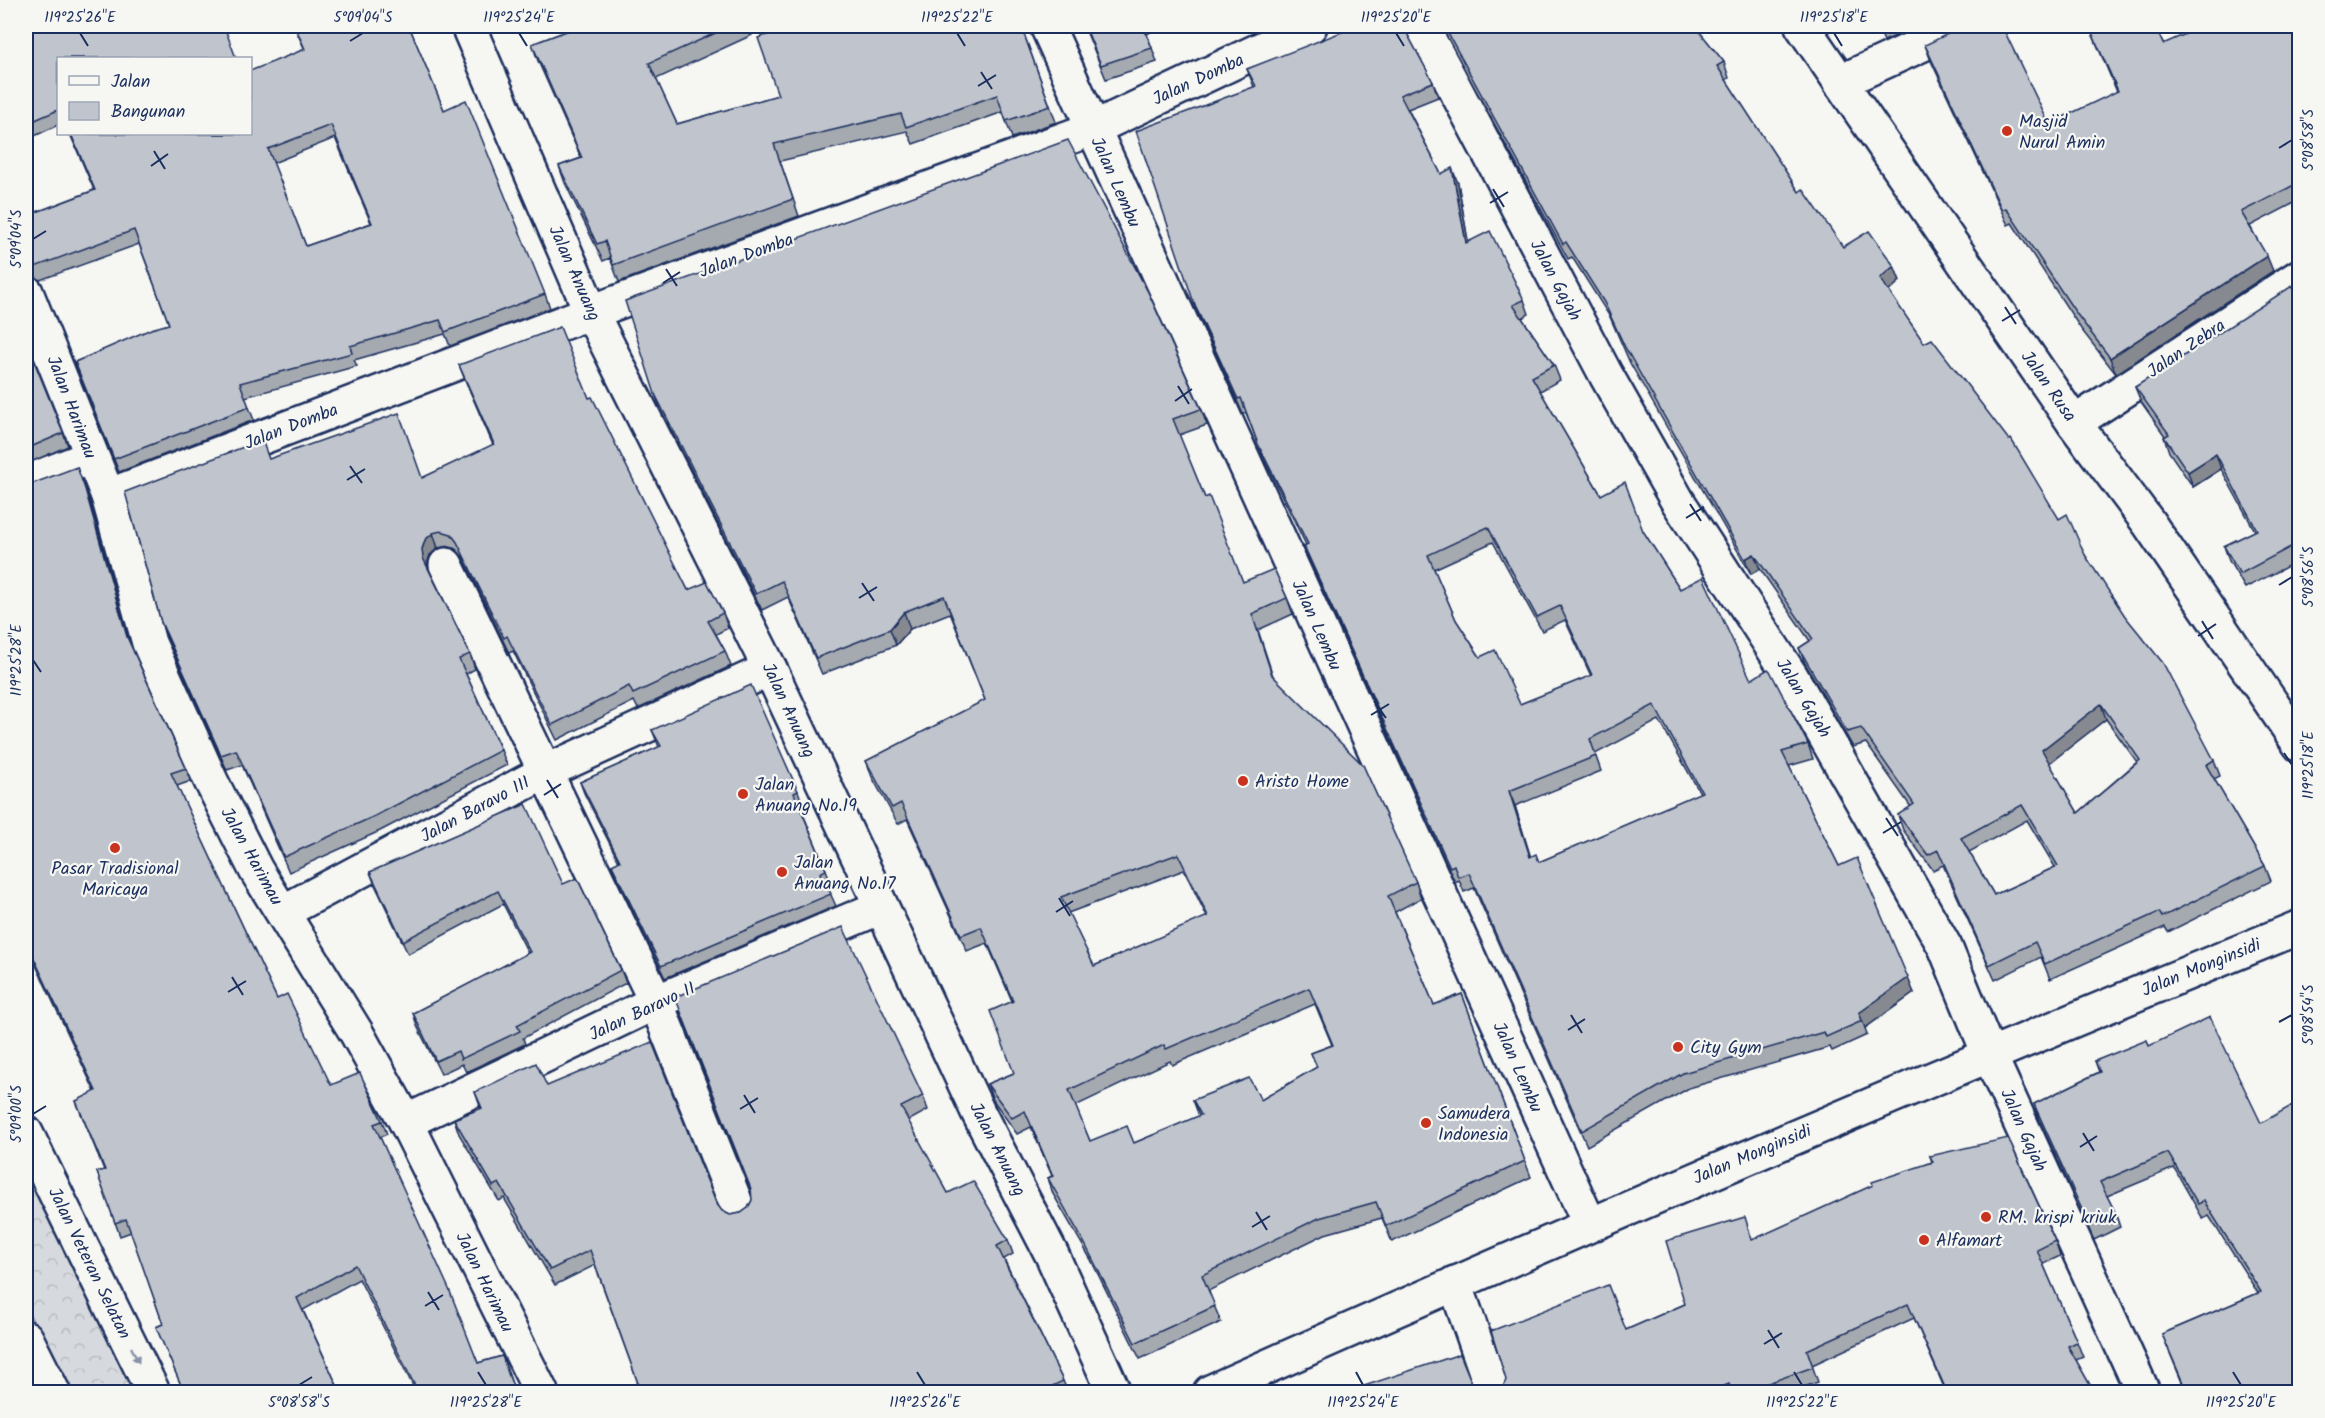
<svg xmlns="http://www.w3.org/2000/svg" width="2325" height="1418" viewBox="0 0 2325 1418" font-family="Kalam,sans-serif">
<defs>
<pattern id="forest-crowns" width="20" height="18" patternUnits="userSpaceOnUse" patternTransform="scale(1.5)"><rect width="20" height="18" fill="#d6d9dd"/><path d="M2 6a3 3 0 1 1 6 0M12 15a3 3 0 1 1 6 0" fill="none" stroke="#b7bbc0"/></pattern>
</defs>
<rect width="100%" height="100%" fill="#f6f6f2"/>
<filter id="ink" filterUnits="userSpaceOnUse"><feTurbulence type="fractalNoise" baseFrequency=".0167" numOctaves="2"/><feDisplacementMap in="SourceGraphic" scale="12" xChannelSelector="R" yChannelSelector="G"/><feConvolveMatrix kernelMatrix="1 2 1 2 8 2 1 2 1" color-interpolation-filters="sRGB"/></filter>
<g filter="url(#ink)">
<path fill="url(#forest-crowns)" stroke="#78849e" stroke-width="1.5" d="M26 1155 143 1392H68L26 1307Z"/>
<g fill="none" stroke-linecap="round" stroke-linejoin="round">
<defs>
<g id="minor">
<path d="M468 26 591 312 770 669 978 1112 1052 1255 1114 1392"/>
<path d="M1047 26 1589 1223"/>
<path d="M1422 26 1606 375 1677 500 1791 676 1945 947 1989 1054 2143 1392"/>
<path d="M1840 82 1962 26"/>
<path d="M26 292 108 496 149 643 211 781 256 870 356 1032 406 1122 541 1392"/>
<path d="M2074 423 2300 276"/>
<path d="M26 482 91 457"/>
<path d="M108 496 591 312 1092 129 1310 26"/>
<path d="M446 565 656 1002 739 1211"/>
<path d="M283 912 545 772 770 669"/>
<path d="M406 1122 656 1002 881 907"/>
<path d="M1455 1283 1493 1392"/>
</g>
<path id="tertiary" d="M1210 1392C1571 1231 1934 1076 2300 927"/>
<g id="secondary">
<path d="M1802 26 2074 423 2148 522 2300 745"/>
<path d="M26 1133 153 1392"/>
<path d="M26 1338 53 1392"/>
</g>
</defs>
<use href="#minor" stroke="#1b2f5e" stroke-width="38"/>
<use href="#tertiary" stroke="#1b2f5e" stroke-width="38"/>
<use href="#secondary" stroke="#1b2f5e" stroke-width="38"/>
<use href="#minor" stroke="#f6f6f2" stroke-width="33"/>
<use href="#tertiary" stroke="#f6f6f2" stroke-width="33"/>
<use href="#secondary" stroke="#f6f6f2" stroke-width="33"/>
</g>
<g fill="#a5a9b0" stroke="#1b2f5e" stroke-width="1.5" fill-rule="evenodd">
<path d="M26 26 58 58V125L26 140Z"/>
<path d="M294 26H409L444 110 545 294 550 308 450 346 445 334 354 360 357 366 245 397 254 420 119 472 75 362 169 324 139 244 40 280 29 274H26V216L94 190 70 134H250L305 50ZM335 138 371 223 306 246 273 163Z"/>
<path d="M580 26H749L752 35 656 79 677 124 1021 26 1056 122 1012 138 1003 112 913 144 907 131 780 161 799 216 619 282 610 258 603 261 565 183 559 166 581 158 538 61 532 44Z"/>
<path d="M1084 26H1161L1147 34 1157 62 1106 79Z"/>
<path d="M1441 26H1695L1724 62 1729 78 1726 80 1799 192 1843 247 1894 266 1900 281 1888 291 1924 343 2059 519 2085 555 2214 760 2220 776 2214 779 2265 866 2271 881 2168 932 2165 927 2050 979 2041 957 1995 980 1943 865 1933 870 1903 830 1898 815 1911 807 1866 743 1853 747 1805 663 1799 648 1810 641 1760 569 1751 574 1630 363 1610 317 1572 257 1568 259ZM2106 719 2137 762 2078 813 2049 763ZM2027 820 2055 867 1994 895 1969 852Z"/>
<path d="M1877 26H1918L1884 41Z"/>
<path d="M2089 26H2155L2163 44 2300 26V200L2250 226 2273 271 2116 374 2081 329 2012 223 2008 225 1931 61 1925 45 2049 124 2117 92Z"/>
<path d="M1404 28 1433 82 1438 97 1408 109 1441 174 1458 183 1468 242 1524 300 1529 314 1522 318 1554 365 1560 380 1540 391 1601 495 1643 531 1680 589 1751 680 1808 744 1813 759 1789 766 1839 866 1914 993 1865 1028 1867 1035 1832 1051 1830 1047 1689 1088 1587 1146 1474 888 1464 892 1459 880 1455 882 1310 560 1304 546 1306 545 1264 459 1246 413 1243 414 1200 317 1194 303 1254 87 1247 69ZM1493 542 1542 631 1565 620 1591 676 1520 704 1480 657 1456 620 1434 569ZM1659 720 1700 793 1539 862 1530 856 1515 806 1601 771 1595 754Z"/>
<path d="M2300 299V560L2245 588 2229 561 2224 546 2255 531 2221 469 2193 487 2169 452 2164 437 2165 436 2141 402 2135 387Z"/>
<path d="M26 353 63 433 68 446 26 464Z"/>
<path d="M459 365 589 398 688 590 723 613 728 628 716 634 725 651 731 666 638 709 634 701 557 740 513 651 509 653 463 557 456 549 447 546 438 548 430 555 427 564 428 567 470 654 475 669 466 674 501 750 507 765 380 831 289 872 242 765 227 770 167 637 161 622 269 459 422 478 493 445 465 380Z"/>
<path d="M655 394 1201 409 1207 425 1179 435 1205 498 1243 582 1287 598 1293 614 1258 630 1273 676 1416 882 1421 898 1395 912 1434 1005 1462 994 1531 1177 1392 1242 1382 1218 1325 1234 1208 1291 1221 1322 1140 1359 1090 1258 1053 1194 1048 1178 1052 1176 1031 1127 1017 1134 993 1100 987 1084 1014 1073 1012 1001 987 943 967 951 907 819 898 824 872 777 866 761 985 700 950 613 910 629 896 645 822 674 788 597 762 610 661 410ZM1184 870 1207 917 1094 966 1068 913ZM1315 1004 1332 1045 1311 1053 1317 1067 1261 1100H1193L1199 1116 1134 1143 1090 1141 1075 1106 1170 1061 1172 1065Z"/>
<path d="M26 486 90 502 130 644 186 768 191 781 177 786 277 999 331 1085 382 1121 387 1134 380 1137 478 1363 502 1356 515 1392H416L359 1279 303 1310 340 1392H184L156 1327 163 1324 131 1232 120 1236 97 1172 104 1170 76 1101 95 1092 26 944Z"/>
<path d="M652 730 798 791 802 802 799 804 831 882 826 884 836 906 665 978 616 876 612 865 619 862 584 793 580 782 659 747Z"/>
<path d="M370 872 563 884 621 970 626 983 523 1038 525 1044 466 1072 462 1064 441 1074 417 1026 413 1013 528 953 503 904 408 954 375 885Z"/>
<path d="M680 1012 923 1096 928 1110 908 1121 948 1193 1008 1240 1013 1254 1004 1259 1063 1381 1068 1392H619L638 1383 595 1265 555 1285 504 1198 499 1201 459 1134 454 1119 481 1109 475 1092 547 1086 716 1203 722 1211 730 1215 741 1213 748 1208 752 1200 751 1191Z"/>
<path d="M2149 1046 2261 1123 2300 1392H2186L2162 1334 2258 1293 2209 1216 2203 1219 2174 1168 2107 1196 2115 1212 2120 1227 2094 1240 2039 1119 2034 1104 2099 1072 2095 1061Z"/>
<path d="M1930 1156 2055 1241 2060 1256 2043 1264 2077 1342 2083 1357 2076 1360 2094 1392H1946L1914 1318 1812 1365 1818 1382 1790 1392H1497L1626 1330 1685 1304 1753 1240 1932 1162Z"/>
</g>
<g fill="#868990" stroke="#1b2f5e" stroke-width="1.5">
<path d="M1452 168 1458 183 1471 258 1466 243Z"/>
<path d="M2267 256 2273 271 2116 374 2110 358Z"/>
<path d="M1894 266 1900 281 1886 294 1880 278Z"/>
<path d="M2216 454 2221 469 2193 487 2188 472Z"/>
<path d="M85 489 90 502 132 651 127 637Z"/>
<path d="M433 533 438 548 430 555 427 564 429 573 423 558 422 549 425 540Z"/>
<path d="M1754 554 1760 569 1751 574 1745 559Z"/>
<path d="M904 612 910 629 896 645 890 629Z"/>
<path d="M2101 704 2106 719 2047 765 2042 750Z"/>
<path d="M1509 791 1515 806 1535 871 1530 857Z"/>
<path d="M1908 978 1914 993 1865 1028 1859 1013Z"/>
</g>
<g fill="#c0c4cd" stroke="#1b2f5e" stroke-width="1.5" fill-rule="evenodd">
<path d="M26 26H224L236 58H58V110L26 124Z"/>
<path d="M295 26H409L444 110 466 100 545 294 445 332 440 320 350 346 352 353 240 383 249 407 114 459 75 362 151 329 169 324 134 230 35 267 26 261V216L95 190 71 134H250V71L305 49ZM331 125 372 223 306 246 268 149Z"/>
<path d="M580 26H731L649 63 677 124 778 95 758 38 793 26H1021L1050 106 1006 121 997 95 906 127 901 114 774 144 793 199 613 265 605 241 597 244 559 166 582 158 532 44Z"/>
<path d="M1085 26H1143L1152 48 1101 65Z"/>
<path d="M1357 26H1403L1433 82 1400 95 1441 174 1452 168 1466 243 1490 231 1524 300 1513 305 1554 365 1532 377 1601 495 1625 482 1643 531 1680 589 1703 577 1751 680 1768 669 1770 671 1808 744 1782 752 1839 866 1857 858 1908 978 1859 1013 1862 1021 1826 1037 1824 1032 1683 1073 1582 1131 1469 873 1458 877 1454 865 1450 867 1304 546 1308 544 1258 444 1241 398 1238 399 1194 303 1136 131 1256 86 1247 69ZM1488 527 1537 617 1560 606 1592 675 1520 704 1495 650 1480 657 1456 620 1428 555ZM1654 705 1702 792 1539 862 1536 854 1530 857 1509 791 1596 756 1590 739Z"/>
<path d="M1444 26H1695L1724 62 1717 66 1799 192 1803 189 1843 247 1869 231 1894 266 1880 278 1924 343 1932 339 2009 440 2011 439 2059 519 2067 514 2085 555 2125 616 2163 663 2214 760 2206 765 2265 866 2162 917 2159 912 2045 964 2035 942 1989 965 1938 850 1928 855 1898 815 1914 804 1861 728 1847 732 1799 648 1813 639 1754 554 1745 559 1625 347 1604 302 1566 242 1563 244ZM2101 704 2140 760 2078 813 2042 750ZM2022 805 2058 866 1994 895 1961 838Z"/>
<path d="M1964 26H2002L2049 124 2118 91 2089 26H2155L2163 44 2204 26H2300V182L2241 212 2267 256 2110 358 2076 313 2006 208 2002 210 1925 45Z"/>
<path d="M1068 140 1148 292 1201 409 1173 419 1205 498 1209 496 1243 582 1274 569 1287 598 1252 614 1272 675 1363 765 1416 882 1388 896 1434 1005 1462 994 1525 1161 1386 1226 1376 1202 1319 1218 1202 1275 1215 1306 1135 1343 1084 1242 1048 1178 1053 1176 1025 1111 1012 1118 987 1084 1014 1073 990 1011 1013 1001 981 927 961 935 901 803 892 808 866 761 985 700 944 596 904 612 890 629 816 658 782 581 756 594 655 394 625 301ZM1178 854 1208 916 1094 966 1061 897ZM1309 988 1333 1045 1311 1053 1317 1067 1261 1100 1249 1078 1193 1100 1201 1115 1134 1143 1127 1126 1090 1141 1069 1090 1164 1045 1166 1049Z"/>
<path d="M2292 286 2300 299V542L2240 574 2224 546 2257 530 2216 454 2188 472 2164 437 2169 434 2135 387Z"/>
<path d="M560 327 589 398 592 397 688 590 707 582 723 613 708 621 725 651 633 694 629 686 552 725 507 636 504 638 457 542 451 534 441 531 433 533 425 540 422 549 423 558 470 654 459 659 501 750 375 816 284 857 236 750 221 755 161 622 125 492 262 440 269 459 399 413 422 478 494 444 459 365Z"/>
<path d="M30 351 63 433 26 449V353Z"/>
<path d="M77 467 85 489 127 637 186 768 171 773 277 999 287 994 331 1085 360 1073 382 1121 374 1124 449 1289 478 1363 502 1356 514 1390 506 1392H418L355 1265 297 1298 340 1392H184L156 1327 163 1324 126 1219 115 1223 97 1172 105 1170 76 1101 96 1091 26 941V486Z"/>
<path d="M751 685 798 791 794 793 826 870 820 873 831 894 661 966 612 865 620 861 580 782 661 746 652 730Z"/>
<path d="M526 804 563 884 577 878 621 970 517 1025 520 1031 461 1059 458 1051 436 1061 413 1013 530 952 498 891 403 941 370 872Z"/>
<path d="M843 927 923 1096 901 1107 948 1193 973 1181 1008 1240 997 1246 1063 1381 1040 1392H619L638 1383 590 1250 550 1270 499 1183 493 1186 454 1119 482 1108 475 1092 536 1063 547 1086 652 1042 716 1203 722 1211 730 1215 741 1213 748 1208 752 1200 751 1189 675 997Z"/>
<path d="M2210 1017 2261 1123 2300 1101V1392H2187L2162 1334 2261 1292 2204 1201 2198 1204 2168 1153 2100 1182 2115 1212 2089 1225 2034 1104 2100 1072 2095 1061 2147 1040 2149 1046Z"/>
<path d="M2300 1019V1031L2294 1022Z"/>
<path d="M2008 1138 2055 1241 2037 1250 2077 1342 2068 1346 2094 1392H1947L1908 1304 1807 1350 1813 1367 1743 1392H1732L1729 1384 1709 1392H1497L1502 1389 1506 1380 1491 1331 1608 1285 1626 1330 1685 1304 1666 1241 1745 1217 1752 1240 1873 1185 1872 1182 1933 1162 1930 1156Z"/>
<path d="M1460 1354 1475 1391 1478 1392H1350L1349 1391Z"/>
</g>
<defs><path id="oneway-solid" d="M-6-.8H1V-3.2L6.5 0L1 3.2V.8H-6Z" transform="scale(1.5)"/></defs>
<use fill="#8892a8" href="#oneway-solid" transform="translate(135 1355) rotate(64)"/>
</g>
<path fill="none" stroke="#1b2f5e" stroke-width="2" d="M80 33 88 46M519 33 527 46M957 33 965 46M1396 33 1404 46M1834 33 1842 46M350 41 363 33M981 72 992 89M978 86 996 75M2279 148 2292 140M154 151 165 169M151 166 168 154M1493 189 1504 207M1490 203 1508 192M33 239 46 231M666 269 677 286M663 283 680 272M2005 307 2016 324M2002 321 2020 310M1178 386 1189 404M1175 401 1192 389M350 466 362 483M347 480 365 469M1690 504 1701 521M1686 518 1704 507M862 583 874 601M2279 585 2292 577M859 598 877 587M2202 621 2213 639M2198 636 2216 624M33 660 41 672M1374 701 1386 718M1371 715 1389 704M2284 753 2292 765M547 780 558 798M544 795 561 784M1886 818 1898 836M1883 833 1901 822M1059 898 1070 916M1056 912 1073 901M232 977 243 995M228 992 246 981M1571 1015 1582 1033M2279 1022 2292 1015M1568 1030 1585 1019M744 1095 755 1113M740 1109 758 1098M33 1114 46 1106M2083 1133 2094 1151M2080 1147 2097 1136M1256 1212 1267 1230M1252 1227 1270 1216M428 1292 439 1310M425 1306 443 1295M1768 1330 1779 1348M1764 1344 1782 1333M478 1372 486 1385M917 1372 925 1385M1356 1372 1363 1385M1794 1372 1802 1385M2233 1372 2241 1385M299 1385 312 1377"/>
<g fill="#c8321e" stroke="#f6f6f2" stroke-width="2">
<circle cx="2007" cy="131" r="6"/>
<circle cx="1243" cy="781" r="6"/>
<circle cx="743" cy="794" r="6"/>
<circle cx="115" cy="848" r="6"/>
<circle cx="782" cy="872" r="6"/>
<circle cx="1678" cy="1047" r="6"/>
<circle cx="1426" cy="1123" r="6"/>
<circle cx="1986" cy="1217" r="6"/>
<circle cx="1924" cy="1240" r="6"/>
</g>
<g text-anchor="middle" stroke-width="4.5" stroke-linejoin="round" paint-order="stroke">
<g font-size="18" fill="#1b2f5e" stroke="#f6f6f2">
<text transform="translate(1198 79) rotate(-25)" y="6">Jalan Domba</text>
<text transform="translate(1116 182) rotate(66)" y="6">Jalan Lembu</text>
<text transform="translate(746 255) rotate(-20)" y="6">Jalan Domba</text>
<text transform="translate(575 273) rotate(66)" y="6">Jalan Anuang</text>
<text transform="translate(1556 280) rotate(62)" y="6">Jalan Gajah</text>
<text transform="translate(2186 348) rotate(-34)" y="6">Jalan Zebra</text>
<text transform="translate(2049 386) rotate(55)" y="6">Jalan Rusa</text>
<text transform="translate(72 407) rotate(69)" y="6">Jalan Harimau</text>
<text transform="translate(291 426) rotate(-21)" y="6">Jalan Domba</text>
<text transform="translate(1317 625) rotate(66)" y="6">Jalan Lembu</text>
<text transform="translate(1804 698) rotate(59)" y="6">Jalan Gajah</text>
<text transform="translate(789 710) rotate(65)" y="6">Jalan Anuang</text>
<text transform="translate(475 809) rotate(-28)" y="6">Jalan Baravo III</text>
<text transform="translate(252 856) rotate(61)" y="6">Jalan Harimau</text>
<text transform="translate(2201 967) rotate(-22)" y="6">Jalan Monginsidi</text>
<text transform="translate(642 1011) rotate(-25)" y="6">Jalan Baravo II</text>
<text transform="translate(1518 1067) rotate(66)" y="6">Jalan Lembu</text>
<text transform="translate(2024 1130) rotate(66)" y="6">Jalan Gajah</text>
<text transform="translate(998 1149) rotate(63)" y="6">Jalan Anuang</text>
<text transform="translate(1752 1154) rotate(-23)" y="6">Jalan Monginsidi</text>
<text transform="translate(90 1263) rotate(64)" y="6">Jalan Veteran Selatan</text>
<text transform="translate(485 1282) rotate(64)" y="6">Jalan Harimau</text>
</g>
<g font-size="18" fill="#1b2f5e" stroke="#f6f6f2" text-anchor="start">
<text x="2019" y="127">Masjid<tspan x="2019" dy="21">Nurul Amin</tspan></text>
<text x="1255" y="787">Aristo Home</text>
<text x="755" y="790">Jalan<tspan x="755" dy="21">Anuang No.19</tspan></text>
<text x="794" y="868">Jalan<tspan x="794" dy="21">Anuang No.17</tspan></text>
<text x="115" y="874" text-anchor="middle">Pasar Tradisional<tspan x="115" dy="21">Maricaya</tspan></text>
<text x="1690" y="1053">City Gym</text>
<text x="1438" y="1119">Samudera<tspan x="1438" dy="21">Indonesia</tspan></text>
<text x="1998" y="1223">RM. krispi kriuk</text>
<text x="1936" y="1246">Alfamart</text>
</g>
</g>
<rect width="2325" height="1418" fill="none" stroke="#f6f6f2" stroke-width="66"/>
<rect x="57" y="57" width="195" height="78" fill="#f6f6f2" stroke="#9ea6b7" stroke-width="1.5"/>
<rect x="69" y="76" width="30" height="9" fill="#f6f6f2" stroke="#9ea6b7" stroke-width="1.5"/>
<text x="111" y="87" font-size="18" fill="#1b2f5e">Jalan</text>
<rect x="69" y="102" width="30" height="18" fill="#c0c4cd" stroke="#9ea6b7" stroke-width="1.5"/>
<text x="111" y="117" font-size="18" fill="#1b2f5e">Bangunan</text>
<rect x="33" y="33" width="2259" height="1352" fill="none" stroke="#1b2f5e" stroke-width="2"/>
<g font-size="15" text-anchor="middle" fill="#1b2f5e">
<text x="80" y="22">119°25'26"E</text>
<text x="363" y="22">5°09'04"S</text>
<text x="519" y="22">119°25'24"E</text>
<text x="957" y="22">119°25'22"E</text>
<text x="1396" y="22">119°25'20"E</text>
<text x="1834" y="22">119°25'18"E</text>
<text transform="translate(2308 140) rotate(-90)" y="5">5°08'58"S</text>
<text transform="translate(16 239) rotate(-90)" y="5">5°09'04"S</text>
<text transform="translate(2308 577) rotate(-90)" y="5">5°08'56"S</text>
<text transform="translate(16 660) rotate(-90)" y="5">119°25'28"E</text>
<text transform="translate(2308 765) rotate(-90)" y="5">119°25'18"E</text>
<text transform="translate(2308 1015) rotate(-90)" y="5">5°08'54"S</text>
<text transform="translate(16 1114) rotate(-90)" y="5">5°09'00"S</text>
<text x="299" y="1407">5°08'58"S</text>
<text x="486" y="1407">119°25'28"E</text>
<text x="925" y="1407">119°25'26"E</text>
<text x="1363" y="1407">119°25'24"E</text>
<text x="1802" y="1407">119°25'22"E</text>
<text x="2241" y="1407">119°25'20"E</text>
</g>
</svg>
